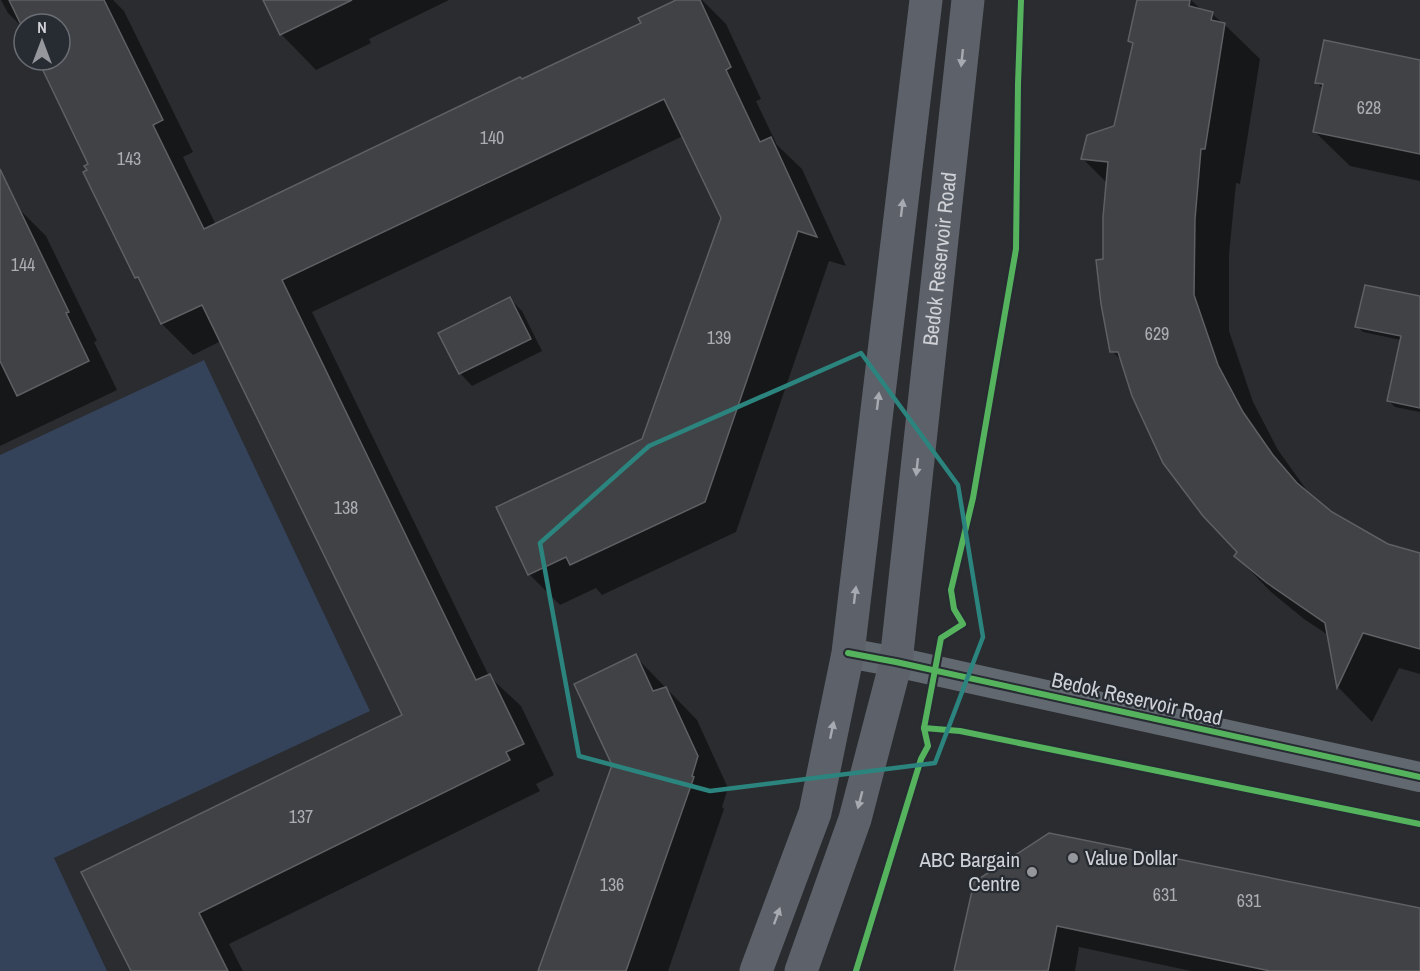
<svg xmlns="http://www.w3.org/2000/svg" width="1420" height="971" viewBox="0 0 1420 971" font-family="'Archivo Narrow',sans-serif">
<rect width="100%" height="100%" fill="#2a2c2f"/>
<path fill="#34425a" d="M204 360 370 711 54 858 107 971H0V455Z"/>
<g fill="#0007">
<path d="M1 0H113L124 11 193 152 183 157 216 225 643 24 680 0H702L726 24 761 99 756 101 777 145 802 169 846 266 829 261 736 532 602 595 596 588 560 605 529 574 643 440 722 218 683 136 312 312 489 676 521 706 554 775 536 784 540 791 229 944 243 971H132L404 716 221 341 193 355 162 324 143 283 136 277 89 171 93 163 46 60H60V24H24V29L8 13Z"/>
<path d="M264 0H449L369 39 371 43 316 70 281 34Z"/>
<path d="M1138 0H1191L1203 11 1212 14 1224 24 1260 59 1240 184 1236 183 1229 255V331L1253 402 1278 450 1308 492 1331 513 1387 546 1420 554V674L1399 668 1372 722 1338 687 1328 635 1304 619 1271 592 1236 556 1239 552 1123 362 1112 351 1104 260 1107 183 1082 158 1115 127 1134 45 1130 41Z"/>
<path d="M1420 62V181L1350 166 1314 131 1323 89 1317 83Z"/>
<path d="M0 173 13 199 22 212 46 236 97 341 94 342 117 390 0 446Z"/>
<path d="M1420 298V412L1395 407 1389 401 1401 340 1363 332 1357 326Z"/>
<path d="M510 299 522 311 542 351 472 386 460 373Z"/>
<path d="M635 656 697 720 728 788 722 807 724 809 668 971H540L613 765Z"/>
<path d="M975 883 1420 910V971H1191L1079 947 1075 971H956Z"/>
</g>
<g fill="#404245" stroke="#5e6063" stroke-width="1.5">
<path d="M9 0H104L163 120 153 125 204 229 520 77 522 79 641 23 638 18 676 0H700L731 67 726 70 760 142 771 137 817 237 798 231 705 502 570 565 566 557 528 575 496 507 642 439 721 218 664 99 282 280 476 680 490 674 524 744 506 752 510 760 199 913 228 971H131L81 872 402 715 202 305 161 324 138 277 135 278 83 172 87 170 84 166 88 164 38 60H60V24H24V31Z"/>
<path d="M263 0H352L280 35Z"/>
<path d="M1137 0H1190L1189 6 1213 12 1211 20 1225 23 1205 149H1201L1195 219 1194 295 1218 365 1243 412 1273 455 1297 483 1332 512 1388 544 1420 553V649L1363 633 1337 688 1325 623 1267 583 1234 556 1237 552 1203 516 1163 463 1132 396 1118 352H1110L1101 304 1096 260 1103 259V217L1108 162 1081 159 1087 135 1114 126 1133 43 1128 41Z"/>
<path d="M1324 40 1420 60V154L1313 132 1323 84 1315 83Z"/>
<path d="M0 169 69 312 66 313 89 361 17 396 0 361Z"/>
<path d="M1365 285 1420 296V408L1387 401 1401 336 1355 327Z"/>
<path d="M510 297 531 339 459 374 438 333Z"/>
<path d="M636 654 653 691 666 687 698 756 692 776 694 777 626 971H538L612 765 574 684Z"/>
<path d="M1049 833 1420 908V971H1270L1057 926 1048 971H954L974 882Z"/>
</g>
<g fill="none" stroke-linecap="round" stroke-linejoin="round">
<path stroke="#626870" stroke-width="30" d="M848 653 896 662 1420 777"/>
<g stroke="#5d626a" stroke-width="33">
<path d="M756 971 815 813 848 653 926 0"/>
<path id="s1" d="M801 971 855 819 896 662 968 0"/>
</g>
<defs>
<g id="cycleway">
<path d="M848 653 896 662 1420 777"/>
<path d="M924 728 960 731 1420 824"/>
<path d="M856 971 921 759 928 746 924 728 941 638 963 624 954 609 951 590 973 498 1016 249 1018 84 1021 0"/>
</g>
</defs>
<use href="#cycleway" stroke="#272b32" stroke-width="10"/>
<use href="#cycleway" stroke="#56b35d" stroke-width="6"/>
</g>
<defs><path id="oneway-solid" d="M-6-.8H1V-3.2L6.5 0L1 3.2V.8H-6Z" transform="scale(1.5)"/></defs>
<g fill="#a7aab0">
<use href="#oneway-solid" transform="translate(962 58) rotate(96)"/>
<use href="#oneway-solid" transform="translate(902 208) rotate(-83)"/>
<use href="#oneway-solid" transform="translate(878 401) rotate(-83)"/>
<use href="#oneway-solid" transform="translate(917 467) rotate(96)"/>
<use href="#oneway-solid" transform="translate(855 595) rotate(-83)"/>
<use href="#oneway-solid" transform="translate(832 730) rotate(-78)"/>
<use href="#oneway-solid" transform="translate(860 800) rotate(105)"/>
<use href="#oneway-solid" transform="translate(777 916) rotate(-70)"/>
</g>
<path fill="none" stroke="#2c847e" stroke-width="4.5" stroke-linejoin="round" d="M861 353 958 485 983 637 935 763 710 791 579 756 540 543 649 446Z"/>
<g fill="#95979c" stroke="#272b32" stroke-width="2">
<circle cx="1073" cy="858" r="6"/>
<circle cx="1032" cy="872" r="6"/>
</g>
<g text-anchor="middle" stroke-width="4.5" stroke-linejoin="round" paint-order="stroke">
<g font-size="18" fill="#abadb2">
<text x="1369" y="114">628</text>
<text x="492" y="144">140</text>
<text x="129" y="165">143</text>
<text x="23" y="271">144</text>
<text x="1157" y="340">629</text>
<text x="719" y="344">139</text>
<text x="346" y="514">138</text>
<text x="301" y="823">137</text>
<text x="612" y="891">136</text>
<text x="1165" y="901">631</text>
<text x="1249" y="907">631</text>
</g>
<g font-size="21" fill="#cfd1d6" stroke="#272b32">
<text dy="7" stroke="none"><textPath href="#s1" startOffset="729">Bedok Reservoir Road</textPath></text>
<text transform="translate(1137 699) rotate(13)" y="7">Bedok Reservoir Road</text>
</g>
<g font-size="21" fill="#cfd1d6" stroke="#272b32" text-anchor="start">
<text x="1085" y="865">Value Dollar</text>
<text x="1020" y="867" text-anchor="end">ABC Bargain<tspan x="1020" dy="24">Centre</tspan></text>
</g>
</g>
<g transform="translate(42 42)"><circle r="28" fill="#272b32" stroke="#6a6d74" stroke-width="1.5"/>
<path d="M0-4.5L10 22L0 15L-10 22Z" fill="#95979c"/>
<text y="-9" font-size="16" font-weight="bold" text-anchor="middle" fill="#cfd1d6">N</text>
</g>
</svg>
